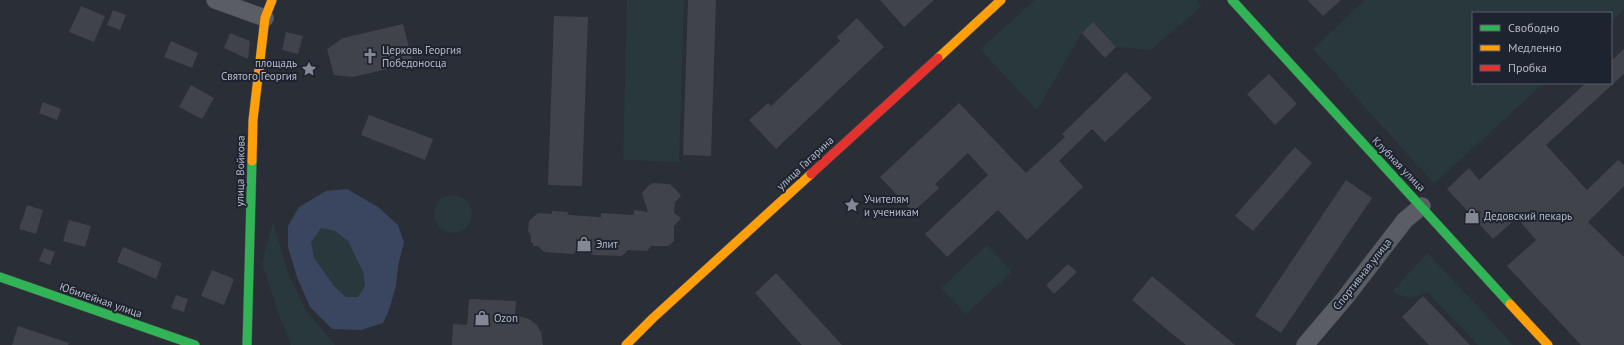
<svg xmlns="http://www.w3.org/2000/svg" width="1624" height="345" viewBox="0 0 1624 345" font-family="'PT Sans',sans-serif">
<rect width="100%" height="100%" fill="#2a2e36"/>
<g fill="#28383c">
<path d="M627 0H684L679 162 623 160Z"/>
<path d="M1035 0H1197L1202 6 1151 50 1116 47 1093 23 1082 33 1037 110 980 49Z"/>
<path d="M1365 0H1624V10L1611 22V13H1473V83H1544L1434 184 1313 49Z"/>
<circle cx="453" cy="214" r="19"/>
<path d="M273 222 289 275 305 309 335 345H291L279 315 262 263Z"/>
<path d="M321 228 335 231 348 241 363 272 365 286 358 297H346L335 287 314 258 311 242Z"/>
<path d="M987 245 1012 272 966 314 941 288Z"/>
<path d="M1427 253 1475 303 1513 345H1478L1427 292 1409 298 1392 292Z"/>
</g>
<path fill="#3a465f" fill-rule="evenodd" d="M347 189 378 207 398 225 404 242 398 266 396 286 389 310 383 323 361 330 332 329 310 307 297 277 288 247V226L299 207 326 191ZM321 228 335 231 348 241 363 272 365 286 358 297H346L335 287 314 258 311 242Z"/>
<g fill="#41434a">
<path d="M688 0H716L711 156 683 155Z"/>
<path d="M880 0H934L904 27Z"/>
<path d="M1307 0H1341L1323 16Z"/>
<path d="M81 6 105 16 94 42 69 32Z"/>
<path d="M113 10 126 15 120 30 107 25Z"/>
<path d="M554 16 588 17 582 186 548 185Z"/>
<path d="M857 18 884 47 776 149 749 120 768 103 771 106 840 41 837 37Z"/>
<path d="M1093 22 1116 47 1105 58 1082 33Z"/>
<path d="M403 24 413 63 353 77 334 75 327 49 343 38Z"/>
<path d="M286 32 303 36 298 54 282 50Z"/>
<path d="M230 33 250 41 248 59 224 48Z"/>
<path d="M171 41 198 53 192 68 164 57Z"/>
<path d="M1624 49V74L1546 145 1587 190 1618 160 1624 165V186L1588 222 1624 257V345H1581L1507 266 1536 240 1517 218 1493 239 1447 189 1469 168 1479 180 1586 83H1611V61Z"/>
<path d="M1126 72 1152 98 1105 142 1092 129 1059 161 1083 187 1027 240 998 210 947 257 925 234 988 175 968 153 935 184 939 188 913 212 880 177 959 103 1026 173 1065 137 1062 134Z"/>
<path d="M1269 74 1297 104 1275 125 1247 94Z"/>
<path d="M191 85 214 98 202 119 179 107Z"/>
<path d="M43 102 61 109 57 120 39 113Z"/>
<path d="M369 115 433 139 425 160 361 135Z"/>
<path d="M1295 147 1312 163 1253 231 1235 216Z"/>
<path d="M1346 180 1372 198 1281 333 1255 316Z"/>
<path d="M653 183 670 184 681 195 675 203 674 213 681 218 674 226V241L668 246H651L647 251 628 250 622 256 593 255 584 244 573 254 544 252 538 246H533V243H531V236L528 231 529 221 538 213 552 214V211L568 212V215L601 217V213L634 215V210L648 212 642 193 648 186Z"/>
<path d="M27 205 43 210 36 234 19 229Z"/>
<path d="M69 220 91 226 85 247 63 241Z"/>
<path d="M123 247 162 263 156 279 117 262Z"/>
<path d="M44 248 55 252 50 265 39 261Z"/>
<path d="M1068 264 1077 272 1054 294 1046 285Z"/>
<path d="M212 270 234 279 224 305 201 296Z"/>
<path d="M776 273 842 345H802L797 340 755 293Z"/>
<path d="M1152 276 1235 345H1186L1171 333 1132 300Z"/>
<path d="M176 295 188 299 184 312 171 308Z"/>
<path d="M1423 296 1470 345H1429L1402 317Z"/>
<path d="M469 299 516 301 515 315 529 319 536 324 541 332 543 345H452L453 324 467 325Z"/>
<path d="M18 326 69 343 68 345H12Z"/>
</g>
<g fill="none" stroke-linecap="round" stroke-linejoin="round">
<defs>
<g id="street">
<path d="M215 0 265 18"/>
<path d="M1305 345 1345 298 1405 220 1422 206"/>
</g>
<g id="fast">
<path d="M1232 0 1510 304"/>
<path d="M0 277 195 345"/>
<path d="M247 345 252 161"/>
</g>
<g id="slow">
<path d="M938 58 1001 0"/>
<path d="M252 161 253 120 265 18 272 0"/>
<path d="M1510 304 1548 345"/>
<path d="M626 345 653 318 811 174"/>
</g>
<path id="jam" d="M811 174 938 58"/>
</defs>
<use href="#street" stroke="#46494f" stroke-width="18"/>
<use href="#fast" stroke="#46494f" stroke-width="10"/>
<use href="#slow" stroke="#46494f" stroke-width="10"/>
<use href="#jam" stroke="#46494f" stroke-width="10"/>
<use href="#street" stroke="#5a5d64" stroke-width="17"/>
<use href="#fast" stroke="#30b455" stroke-width="9"/>
<use href="#slow" stroke="#ff9f0a" stroke-width="9"/>
<use href="#jam" stroke="#e5322d" stroke-width="9"/>
</g>
<defs>
<symbol id="church-bare" viewBox="-9 -9 18 18"><path d="M-1.2-6h2.4v3.5h3.3v2.4h-3.3V6h-2.4V-.1h-3.3v-2.4h3.3Z" fill="#848894" stroke="#1e2330" stroke-width="2.5" paint-order="stroke"/></symbol>
<symbol id="sight-bare" viewBox="-9 -9 18 18"><path d="M0-6L1.8-2.2L6-1.7L2.9 1.2L3.7 5.4L0 3.3L-3.7 5.4L-2.9 1.2L-6-1.7L-1.8-2.2Z" fill="#848894" stroke="#1e2330" stroke-width="2.5" paint-order="stroke"/></symbol>
<symbol id="shop-bare" viewBox="-9 -9 18 18"><path d="M-5-2.5h2.3a2.7 3.5 0 0 1 5.4 0H5L5.5 6h-11ZM-1.5-2.5h3a1.5 2.3 0 0 0-3 0Z" fill="#848894" stroke="#1e2330" stroke-width="2.5" paint-order="stroke"/></symbol>
</defs>
<g fill-rule="evenodd">
<use href="#church-bare" x="359" y="45" width="22" height="22"/>
<use href="#sight-bare" x="298" y="58" width="22" height="22"/>
<use href="#sight-bare" x="841" y="194" width="22" height="22"/>
<use href="#shop-bare" x="1461" y="205" width="22" height="22"/>
<use href="#shop-bare" x="573" y="233" width="22" height="22"/>
<use href="#shop-bare" x="471" y="307" width="22" height="22"/>
</g>
<g text-anchor="middle" stroke-width="4" stroke-linejoin="round" paint-order="stroke">
<g font-size="11" fill="#b4b9c6" stroke="#1e2330" text-anchor="start">
<text x="382" y="54">Церковь Георгия<tspan x="382" dy="13">Победоносца</tspan></text>
<text x="297" y="67" text-anchor="end">площадь<tspan x="297" dy="13">Святого Георгия</tspan></text>
<text x="864" y="203">Учителям<tspan x="864" dy="13">и ученикам</tspan></text>
<text x="1484" y="220">Дедовский пекарь</text>
<text x="596" y="248">Элит</text>
<text x="494" y="322">Ozon</text>
</g>
<g font-size="11" fill="#b4b9c6" stroke="#1e2330">
<text transform="translate(805 163) rotate(-43)" y="4">улица Гагарина</text>
<text transform="translate(1399 164) rotate(46)" y="4">Клубная улица</text>
<text transform="translate(240 171) rotate(-89)" y="4">улица Войкова</text>
<text transform="translate(1362 274) rotate(-52)" y="4">Спортивная улица</text>
<text transform="translate(101 300) rotate(19)" y="4">Юбилейная улица</text>
</g>
</g>
<rect x="1472" y="12" width="140" height="72" fill="#1e2330" stroke="#5a5f6c"/>
<rect x="1480" y="25" width="20" height="6" fill="#30b455" stroke="#5a5f6c"/>
<text x="1508" y="32" font-size="12" fill="#b4b9c6">Свободно</text>
<rect x="1480" y="45" width="20" height="6" fill="#ff9f0a" stroke="#5a5f6c"/>
<text x="1508" y="52" font-size="12" fill="#b4b9c6">Медленно</text>
<rect x="1480" y="65" width="20" height="6" fill="#e5322d" stroke="#5a5f6c"/>
<text x="1508" y="72" font-size="12" fill="#b4b9c6">Пробка</text>
</svg>
